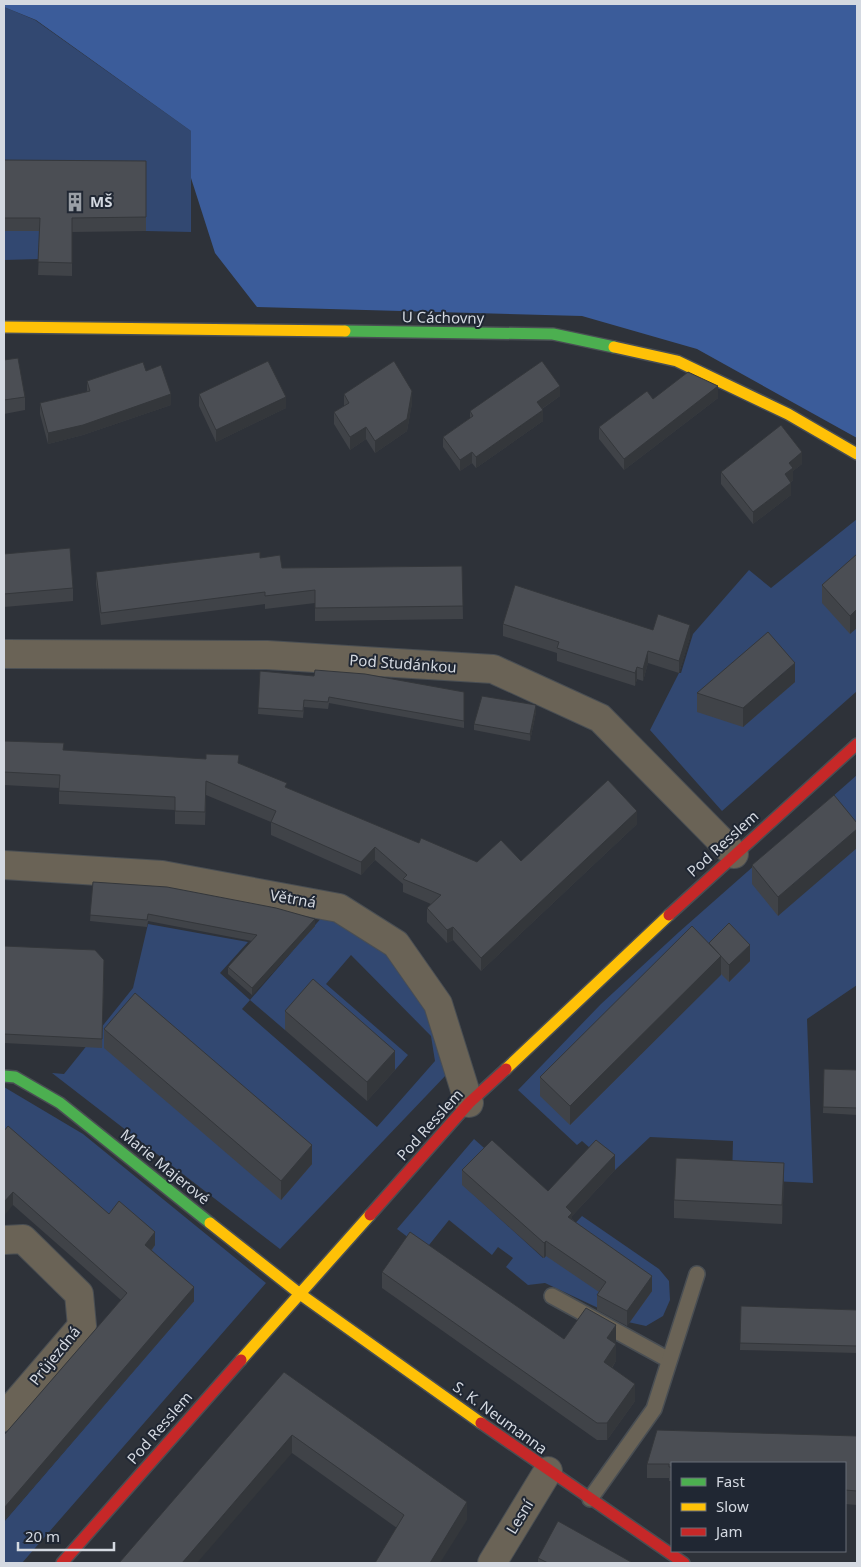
<svg xmlns="http://www.w3.org/2000/svg" width="861" height="1567" viewBox="0 0 861 1567" font-family="'Noto Sans',sans-serif">
<rect width="100%" height="100%" fill="#2e3239"/>
<g fill="#324871" fill-rule="evenodd">
<path d="M4 7 35 20 191 131V232L146 231V174L4 173Z"/>
<path d="M4 231H42L39 259 4 260Z"/>
<path d="M857 519V691L722 811 650 730 679 673H681L693 634 749 570 771 588Z"/>
<path d="M857 775V985L807 1019 813 1183 732 1179 733 1141 650 1137 615 1170 582 1141 577 1145 518 1090 601 1004 679 932Z"/>
<path d="M323 916C353 922 417 975 428 1003 437 1025 441 1051 447 1074L280 1249 52 1073 64 1074 133 988 148 924 248 942 220 973 250 1000ZM351 955 431 1036 435 1061 377 1127 242 1009 250 1000 285 1030 313 998 395 1070 408 1055 326 984Z"/>
<path d="M4 1087 83 1134 266 1283 22 1563H4V1522L194 1301 110 1228 4 1144Z"/>
<path d="M474 1139 492 1155 463 1185 543 1258 582 1216 659 1269 669 1281 670 1300 663 1316 646 1326 628 1322 545 1283 528 1285 506 1267 513 1258 498 1247 492 1255 449 1220 425 1250 397 1229Z"/>
</g>
<path fill="#3b5c9a" d="M4 4H857V438L697 349 582 316 257 307 215 253 191 178V131L36 20 4 7Z"/>
<g fill="none" stroke-linecap="round" stroke-linejoin="round">
<defs>
<g id="lane">
<path d="M552 1296 669 1360"/>
<path d="M590 1499 654 1409 697 1274"/>
</g>
<g id="street">
<path d="M4 654 267 655 493 669 600 718 734 854"/>
<path d="M4 865 162 875 339 908 396 944 438 1004 469 1103"/>
<path d="M4 1240 23 1239 79 1294 82 1326 4 1417"/>
<path d="M492 1563 548 1471"/>
</g>
<g id="fast">
<path d="M345 331 553 334 614 347"/>
<path d="M4 1076 15 1077 60 1103 210 1223"/>
</g>
<g id="slow">
<path d="M4 327 345 331"/>
<path d="M614 347 677 361 788 414 857 454"/>
<path d="M506 1069 669 915"/>
<path d="M210 1223 300 1294 481 1423"/>
<path d="M241 1360 370 1215"/>
</g>
<g id="jam">
<path d="M669 915 857 744"/>
<path d="M370 1215 469 1103 506 1069"/>
<path d="M481 1423 684 1563"/>
<path d="M62 1563 241 1360"/>
</g>
</defs>
<use href="#lane" stroke="#494e53" stroke-width="18"/>
<use href="#street" stroke="#494e53" stroke-width="30"/>
<use href="#fast" stroke="#494e53" stroke-width="14"/>
<use href="#slow" stroke="#494e53" stroke-width="14"/>
<use href="#jam" stroke="#494e53" stroke-width="14"/>
<use href="#lane" stroke="#6a6356" stroke-width="15"/>
<use href="#street" stroke="#6a6356" stroke-width="28"/>
<use href="#fast" stroke="#4caf50" stroke-width="11"/>
<use href="#slow" stroke="#ffc107" stroke-width="11"/>
<use href="#jam" stroke="#c62828" stroke-width="11"/>
</g>
<g fill="#404348">
<path d="M4 160 146 161V231L72 232V276L38 275 40 231H4Z"/>
<path d="M4 360 25 397V410L4 414Z"/>
<path d="M146 371 171 405 83 435 48 444 40 414V403L87 392V381Z"/>
<path d="M199 394 286 408 216 442 199 406Z"/>
<path d="M344 394 412 403 407 431 375 453 366 439 350 450 334 424V412L344 406Z"/>
<path d="M560 396 542 409 543 421 476 468 472 463 460 471 443 447V437L470 418V411Z"/>
<path d="M718 398 624 470 599 439V427L653 399Z"/>
<path d="M802 464 793 471V480L791 482V495L753 524 721 484V472Z"/>
<path d="M4 554 73 588V601L4 607Z"/>
<path d="M857 554 850 634 822 603V585Z"/>
<path d="M260 558 282 568 462 566 463 619 315 621V603L265 609V604L101 625 96 584V572Z"/>
<path d="M503 624 653 630 690 637 679 673 648 663 643 681 637 679 635 686 557 661V653L503 636Z"/>
<path d="M260 671 464 692V728L329 703 328 709 304 707 303 718 258 714Z"/>
<path d="M795 682 743 727 697 712V693Z"/>
<path d="M536 712 530 741 474 730V724Z"/>
<path d="M4 741 64 750 239 763 287 788 419 843 477 862 521 861 637 824 481 971 453 940 447 943 427 922V908L431 904 403 892V884L375 860 361 875 271 835V822L206 795 205 825 175 824V810L59 804V788L4 785Z"/>
<path d="M834 795 778 916 752 884V865Z"/>
<path d="M93 882 315 926 252 995 228 974V967L252 941 148 921 147 927 90 921Z"/>
<path d="M709 943 750 961 729 982 721 974 570 1125 540 1096V1077Z"/>
<path d="M4 946 104 969 102 1048 4 1043Z"/>
<path d="M285 1011 395 1070 367 1101 285 1030Z"/>
<path d="M104 1029 312 1164 281 1200 104 1048Z"/>
<path d="M824 1069 857 1070V1115L823 1113Z"/>
<path d="M4 1131 109 1214 155 1245 152 1250 194 1301 4 1521V1435L121 1300 13 1205Z"/>
<path d="M462 1170 548 1191 615 1170 572 1216V1219L652 1291 627 1326 597 1310V1295L599 1292 546 1256 544 1258 462 1185Z"/>
<path d="M784 1182 782 1224 674 1218V1200Z"/>
<path d="M382 1272 564 1339 616 1342 615 1343 616 1361 612 1368 635 1401 607 1440H597L382 1288Z"/>
<path d="M741 1306 857 1310V1353L740 1350Z"/>
<path d="M284 1372 467 1520 397 1528 292 1453Z"/>
<path d="M857 1436V1505L845 1504V1463H672V1481H669V1478H647V1464Z"/>
<path d="M538 1558 633 1563H538Z"/>
</g>
<g fill="#34373b">
<path d="M560 386V396L537 412V402Z"/>
<path d="M718 386V398L624 470V459Z"/>
<path d="M412 391V403L407 431 375 453V441Z"/>
<path d="M171 394V405L83 435 48 444V433Z"/>
<path d="M286 397V408L216 442V430Z"/>
<path d="M543 410V421L476 468V457Z"/>
<path d="M366 427V439L350 450V437Z"/>
<path d="M472 452V463L460 471V460Z"/>
<path d="M802 452V464L793 471V480L785 486V474L789 463Z"/>
<path d="M791 483V495L753 524V512Z"/>
<path d="M857 609V628L850 634V616Z"/>
<path d="M690 625V637L679 673V661Z"/>
<path d="M648 651V663L643 681V669Z"/>
<path d="M795 663V682L743 727V708Z"/>
<path d="M637 667V679L635 686V673Z"/>
<path d="M536 705V712L530 741V734Z"/>
<path d="M637 811V824L481 971V958Z"/>
<path d="M857 829V848L778 916V897Z"/>
<path d="M375 847V860L361 875V862Z"/>
<path d="M315 919V926L252 995V988Z"/>
<path d="M453 927V940L447 943V930Z"/>
<path d="M750 945V961L729 982V965Z"/>
<path d="M721 956V975L570 1125V1106Z"/>
<path d="M395 1051V1070L367 1101V1082Z"/>
<path d="M312 1145V1164L281 1200V1181Z"/>
<path d="M615 1155V1170L572 1216V1228L568 1232 566 1207Z"/>
<path d="M784 1163V1182L782 1224V1205Z"/>
<path d="M13 1192V1205L4 1216V1202Z"/>
<path d="M155 1232V1245L145 1258V1245Z"/>
<path d="M546 1241V1256L544 1258V1243Z"/>
<path d="M652 1276V1291L627 1326V1311Z"/>
<path d="M194 1287V1301L4 1521V1508Z"/>
<path d="M616 1325V1342L607 1355V1338Z"/>
<path d="M616 1344V1361L604 1379V1362Z"/>
<path d="M635 1384V1401L607 1440V1423Z"/>
<path d="M292 1435V1453L197 1563H182Z"/>
<path d="M467 1502V1520L440 1563H430Z"/>
</g>
<g fill="#4b4e54" stroke="#34373b">
<path d="M4 160 146 161V217L72 218V263L38 262 40 218H4Z"/>
<path d="M18 358 25 397 4 400V360Z"/>
<path d="M268 361 286 397 216 430 199 394Z"/>
<path d="M394 361 412 391 407 419 375 441 366 427 350 437 334 412 349 403 344 394Z"/>
<path d="M542 361 560 386 537 402 543 410 476 457 472 452 460 460 443 437 473 416 470 411Z"/>
<path d="M143 362 146 371 161 365 171 394 83 425 48 433 40 403 90 391 87 381Z"/>
<path d="M688 372 718 386 624 459 599 427 647 391 653 399Z"/>
<path d="M781 425 802 452 789 463 793 468 785 474 791 483 753 512 721 472Z"/>
<path d="M70 548 73 588 4 594V554Z"/>
<path d="M260 552V558L280 555 282 568 462 566 463 606 315 608V590L265 596V592L101 613 96 572Z"/>
<path d="M857 554V609L850 616 822 585Z"/>
<path d="M515 585 653 630 658 614 690 625 679 661 648 651 643 669 637 667 635 673 557 648 559 642 503 624Z"/>
<path d="M768 632 795 663 743 708 697 693Z"/>
<path d="M315 670 365 674 464 692V721L329 697 328 702 304 700 303 711 258 708 260 671 314 676Z"/>
<path d="M482 696 536 705 530 734 474 724Z"/>
<path d="M4 741 64 743 63 750 206 759V754L239 755 238 763 287 783 285 787 419 843 421 838 477 862 501 840 521 861 608 780 637 811 481 958 453 927 447 930 427 908 441 895 403 879 407 875 375 847 361 862 271 822 276 811 206 781 205 812 175 811V797L59 791 60 775 4 772Z"/>
<path d="M834 795 857 823V829L778 897 752 865Z"/>
<path d="M93 882 167 887 276 908 315 919 252 988 228 967 257 935 148 914 147 920 90 915Z"/>
<path d="M729 923 750 945 729 965 709 943Z"/>
<path d="M692 926 721 956 570 1106 540 1077Z"/>
<path d="M4 946 95 950 104 960 102 1039 4 1034Z"/>
<path d="M313 979 395 1051 367 1082 285 1011Z"/>
<path d="M135 993 312 1145 281 1181 104 1029Z"/>
<path d="M824 1069 857 1070V1108L823 1107Z"/>
<path d="M8 1126 109 1214 119 1201 155 1232 145 1245 194 1287 4 1508V1435L127 1293 13 1192 4 1202V1131Z"/>
<path d="M492 1140 548 1191 596 1140 615 1155 566 1207 572 1213 568 1217 652 1276 627 1311 597 1295 606 1282 546 1241 544 1243 462 1170Z"/>
<path d="M676 1158 784 1163 782 1205 674 1200Z"/>
<path d="M410 1232 564 1339 586 1308 616 1325 607 1338 616 1344 604 1362 635 1384 607 1423H597L382 1272Z"/>
<path d="M741 1306 857 1310V1346L740 1343Z"/>
<path d="M284 1372 467 1502 430 1563H375L404 1515 292 1435 182 1563H119Z"/>
<path d="M657 1430 857 1436V1491L845 1490V1463H672V1467H669V1464H647Z"/>
<path d="M558 1521 633 1563H548L538 1558Z"/>
</g>
<defs>
<symbol id="building-bare" viewBox="-9 -9 18 18"><path d="M-4-6H4V6H1V3H-1V6H-4ZM-2.5-4.3h1.7v1.8h-1.7ZM.8-4.3h1.7v1.8H.8ZM-2.5-1h1.7V.8h-1.7ZM.8-1h1.7V.8H.8Z" fill="#9a9fa6" stroke="#202733" stroke-width="2.5" paint-order="stroke"/></symbol>
</defs>
<g fill-rule="evenodd">
<use href="#building-bare" x="61" y="188" width="28" height="28"/>
</g>
<g text-anchor="middle" stroke-width="4" stroke-linejoin="round" paint-order="stroke">
<g font-size="15" font-weight="bold" fill="#d4d9e1" stroke="#202733" text-anchor="start">
<text x="90" y="207">MŠ</text>
</g>
<g font-size="15" fill="#d4d9e1" stroke="#202733">
<text transform="translate(443 318) rotate(1)" y="5">U Cáchovny</text>
<text transform="translate(403 664) rotate(4)" y="5">Pod Studánkou</text>
<text transform="translate(723 844) rotate(-42)" y="5">Pod Resslem</text>
<text transform="translate(293 899) rotate(10)" y="5">Větrná</text>
<text transform="translate(430 1125) rotate(-48)" y="5">Pod Resslem</text>
<text transform="translate(165 1167) rotate(39)" y="5">Marie Majerové</text>
<text transform="translate(55 1356) rotate(-51)" y="5">Průjezdná</text>
<text transform="translate(500 1418) rotate(36)" y="5">S. K. Neumanna</text>
<text transform="translate(160 1428) rotate(-49)" y="5">Pod Resslem</text>
<text transform="translate(520 1517) rotate(-59)" y="5">Lesní</text>
</g>
</g>
<rect width="861" height="1567" fill="none" stroke="#d4d9e1" stroke-width="10"/>
<rect x="671" y="1462" width="175" height="90" fill="#202733" stroke="#686e79"/>
<rect x="681" y="1478" width="25" height="8" fill="#4caf50" stroke="#686e79"/>
<text x="716" y="1487" font-size="15" fill="#d4d9e1">Fast</text>
<rect x="681" y="1503" width="25" height="8" fill="#ffc107" stroke="#686e79"/>
<text x="716" y="1512" font-size="15" fill="#d4d9e1">Slow</text>
<rect x="681" y="1528" width="25" height="8" fill="#c62828" stroke="#686e79"/>
<text x="716" y="1537" font-size="15" fill="#d4d9e1">Jam</text>
<path d="M18 1542v8h96v-8" fill="none" stroke="#d4d9e1" stroke-width="2.5"/>
<text x="25" y="1542" font-size="15" fill="#d4d9e1" stroke="#202733" stroke-width="4" paint-order="stroke">20 m</text>
</svg>
